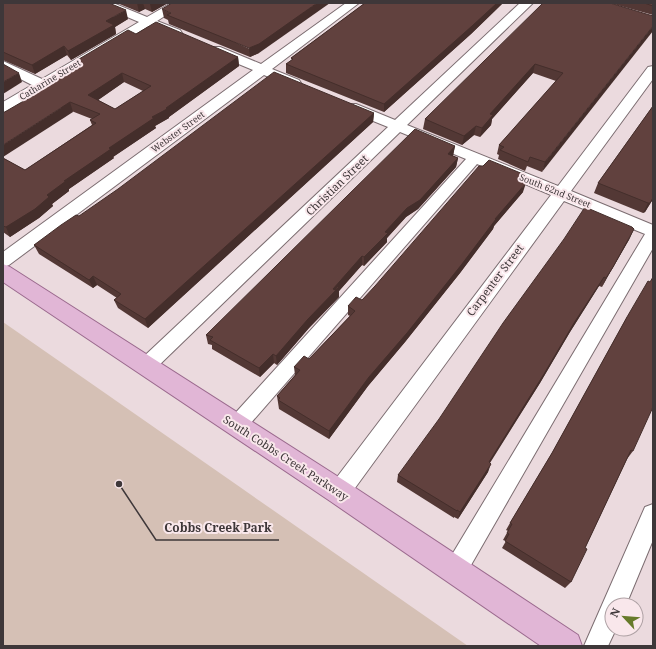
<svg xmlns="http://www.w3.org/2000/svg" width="656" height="649" viewBox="0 0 656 649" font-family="'Noto Serif',serif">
<rect width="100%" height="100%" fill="#ebdade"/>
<path fill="#d5c0b5" d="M3 322 468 646H3Z"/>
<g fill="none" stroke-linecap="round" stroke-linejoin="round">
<defs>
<g id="minor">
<path d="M97 3H113L147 17 171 3H185L157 21 180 30 182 33 180 36 176 37 149 26 8 111 3 112V102L32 85 3 70V61L42 79 139 22 99 5Z"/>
<path d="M346 3H359L272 69 299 80 301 83 299 86H289L264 75 9 265 3 267V252L253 70 212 53 210 50 212 47H220L261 64Z"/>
<path d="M520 3H533L407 125 558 186 648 67 653 66V79L571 191 653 225V248L463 579 455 583 447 579 443 571 447 563 645 234 564 201 347 499 339 502 331 499 328 492 331 485 551 195 477 164 243 432 236 435 229 432 226 426 229 420 466 159 400 132 153 371 146 374 139 371 137 366 139 361 388 127 346 110 344 107 346 104H356L395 120Z"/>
<path d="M653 504V540L626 605H612V629H616L608 646H584L645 507Z"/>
</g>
<path id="major" d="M3 264 10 267 348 483 578 635 582 646H541L330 501 3 282Z"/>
</defs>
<use href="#minor" stroke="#7c6d71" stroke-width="2"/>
<use href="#major" stroke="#9b6a8e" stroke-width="2"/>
<use href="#minor" fill="#fff" fill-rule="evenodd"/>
<use href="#major" fill="#e1b6d6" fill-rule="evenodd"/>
</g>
<g fill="#533835" fill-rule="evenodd">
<path d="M3 3 128 19 115 27 116 34 71 60 67 55 35 74 3 60Z"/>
<path d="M117 3H168L152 12 145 9 139 12Z"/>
<path d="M365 3H503L471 34 384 112 286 73V64L292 60 291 58Z"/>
<path d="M610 3 542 172 527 166 525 171 498 159 499 155 497 154 499 145 556 81 533 73 492 119 491 125 480 137 474 135 462 145 423 129 425 119Z"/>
<path d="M610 3H653V15Z"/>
<path d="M162 9 259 53 250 57 169 24 168 20 164 18Z"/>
<path d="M136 34 238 57 239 66 169 117V118L155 126 156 128 113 157 114 158 69 189V191L52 204 53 206 39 218 10 237 3 232V158L25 170 92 125 90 120 92 119 33 96V94L76 68 74 62ZM124 82 143 91 115 109 98 100Z"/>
<path d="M653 106V199L645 212 643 213 594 193 598 183Z"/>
<path d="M374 113 373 122 148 328 118 308 114 300 117 298 97 285 93 288 39 254 34 245 79 216Z"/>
<path d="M455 146 453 156 458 158 456 167 418 209 406 217 387 238V242L364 266 362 265 339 291V297L309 328 277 365 274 363 260 377 212 349V345L208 344 206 335Z"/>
<path d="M521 181 523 192 494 226 493 229 460 273 405 342 368 386 329 439 279 409 277 396 295 375 294 367 309 359 350 316 348 315V306L362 300Z"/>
<path d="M630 238 608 276 602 287 599 286 570 332 540 383 490 463 488 472 458 519 454 517V518L397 482 398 475Z"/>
<path d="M627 317 633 451 627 459 585 548 571 582 565 588 502 548 506 541 503 540 508 531 506 530 510 523 552 453Z"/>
</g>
<g fill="#442e2b">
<path d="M137 3H143L145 9 139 12Z"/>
<path d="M151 3H168L152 12 150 4Z"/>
<path d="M317 3H330L259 53 250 57 249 48Z"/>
<path d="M497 3H503L471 34 384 112V104Z"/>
<path d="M126 10 128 19 115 27 116 34 71 60 68 51 106 21Z"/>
<path d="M653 26V31L542 172 545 162Z"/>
<path d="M64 46 67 55 35 74 32 65Z"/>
<path d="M238 57 239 66 169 117V118L155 126 156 128 113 157 114 158 69 189V191L52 204 53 206 39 218 10 237 6 227 47 195 64 181 109 148 152 117 166 108Z"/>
<path d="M535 64 533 73 492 119 491 125 480 137 482 128 490 114Z"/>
<path d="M19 73 22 82 3 94V82Z"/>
<path d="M122 73 124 82 91 105 88 95Z"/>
<path d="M70 102 73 112 3 157V145Z"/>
<path d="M374 113 373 122 148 328 145 319Z"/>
<path d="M476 126 474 135 462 145 464 136Z"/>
<path d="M455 146 453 155 446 163 448 154Z"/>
<path d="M458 158 456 167 418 209 406 217 387 238V242L364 266V257L385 232 407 208Z"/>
<path d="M526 183 523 192 494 226 493 229 460 273 405 342 368 386 329 439V431L369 377 495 219Z"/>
<path d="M653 198V199L645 212 643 213 648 203Z"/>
<path d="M634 229 630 238 608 276 602 287 606 278Z"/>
<path d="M362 256V265L339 291V297L309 328 277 365 276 356 333 289Z"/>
<path d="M93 276 97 285 93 288 89 280Z"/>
<path d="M604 277 599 286 570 332 540 383 485 470 489 462 574 323Z"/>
<path d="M273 354 274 363 260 377 259 368Z"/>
<path d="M491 464 488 472 458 519 460 512Z"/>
</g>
<g fill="#61413e" stroke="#442e2b" fill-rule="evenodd">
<path d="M3 3H109L126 10 106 21 114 25 68 51 64 46 32 65 3 52Z"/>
<path d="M172 3H317L259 44 249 48 167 15 171 13 162 9Z"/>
<path d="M365 3H497L472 26 384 104 286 64 293 59 291 58Z"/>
<path d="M543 3H610L653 16V26L545 162 530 157 528 162 500 150 504 147 499 145 563 73 535 64 490 114 493 115 482 128 476 126 464 136 425 119Z"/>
<path d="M644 3H653V6Z"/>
<path d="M156 22 238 57 166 108 167 109 152 117 154 118 109 148 111 149 64 181H66L47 195 49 197 35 209 6 227 3 226V158L25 170 96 123 90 120 100 114 70 102 3 145V113L34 95 33 94 77 67 74 62 128 30 136 34ZM122 73 151 86 115 109 88 95Z"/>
<path d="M3 64 19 73 3 82Z"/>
<path d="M274 72 374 113 145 319 114 300 121 294 93 276 89 280 34 245 61 225 76 215 79 216 118 189Z"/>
<path d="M653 106V198L650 203H648L598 183Z"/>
<path d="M415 129 455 146 448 154 458 158 420 200 407 208 385 232 388 233 364 257 362 256 333 289 335 290 338 286 339 287 308 319 276 356 273 354 259 368 210 340 213 337 206 335Z"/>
<path d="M489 160 523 174 520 180 526 183 495 219H496L462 264 407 333 369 377 329 431 278 400 280 398 277 396 300 370 294 367 304 356 309 359 355 311 348 306 356 297 362 300 375 286 479 166H483Z"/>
<path d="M585 207 632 227 634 229 613 267 606 278 604 277 574 323 544 374 489 462 491 464 460 512 457 510V511L398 475 439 419 503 323 564 239Z"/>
<path d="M653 277V407L633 451 631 450 585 548 587 549 571 582 505 541 509 534 507 533 512 524 510 523 552 453 627 317 648 281 650 282Z"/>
</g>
<g text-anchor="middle" stroke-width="4" stroke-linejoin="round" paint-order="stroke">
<g font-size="9" fill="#3e3739" stroke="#f9e7eb">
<text transform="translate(50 80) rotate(-31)" y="3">Catharine Street</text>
<text transform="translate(178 132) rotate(-36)" y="3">Webster Street</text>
<text transform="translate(555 191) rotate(22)" y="3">South 62nd Street</text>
</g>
<g font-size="11" fill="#3e3739" stroke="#f9e7eb">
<text transform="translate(337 185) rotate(-44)" y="4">Christian Street</text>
<text transform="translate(495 280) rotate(-53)" y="4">Carpenter Street</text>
<text transform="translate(286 458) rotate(33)" y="4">South Cobbs Creek Parkway</text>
</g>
</g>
<path fill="none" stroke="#3e3739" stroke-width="1.5" d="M119 484L156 540H279"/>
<circle fill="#3e3739" stroke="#f9e7eb" stroke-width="1.5" cx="119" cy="484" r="4"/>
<g font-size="12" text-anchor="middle" font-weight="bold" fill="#3e3739" stroke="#f9e7eb" stroke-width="4" stroke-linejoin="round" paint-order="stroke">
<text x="218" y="532">Cobbs Creek Park</text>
</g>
<rect width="656" height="649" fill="none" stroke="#3e3739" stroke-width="8"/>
<g transform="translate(624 617) rotate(296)"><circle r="19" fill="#f9e7eb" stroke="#aea1a4"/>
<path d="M0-3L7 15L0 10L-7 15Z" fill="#677a2a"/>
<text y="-6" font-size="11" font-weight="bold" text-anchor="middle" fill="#3e3739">N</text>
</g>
</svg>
